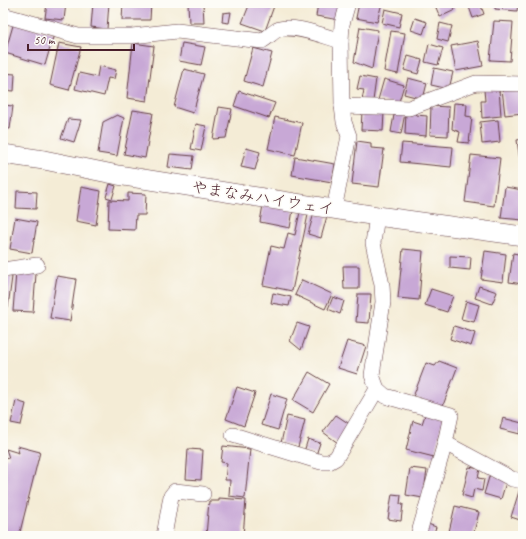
<svg xmlns="http://www.w3.org/2000/svg" width="526" height="539" viewBox="0 0 526 539" font-family="Caveat,'Klee One',sans-serif">
<rect width="100%" height="100%" fill="#fdfcf7"/>
<filter id="ink" filterUnits="userSpaceOnUse"><feTurbulence type="fractalNoise" baseFrequency=".025" numOctaves="2"/><feDisplacementMap in="SourceGraphic" scale="8" xChannelSelector="R" yChannelSelector="G"/><feConvolveMatrix kernelMatrix="1 2 1 2 8 2 1 2 1" color-interpolation-filters="sRGB"/></filter>
<filter id="wash" filterUnits="userSpaceOnUse"><feTurbulence type="fractalNoise" baseFrequency=".012" numOctaves="4" result="noise"/><feDisplacementMap in="SourceGraphic" scale="16" xChannelSelector="R" yChannelSelector="G"/><feGaussianBlur stdDeviation="0.9" result="paint"/><feColorMatrix in="noise" values="0 0 0 0 0 0 0 0 0 0 0 0 0 0 0 0 0 1.4 0 .05"/><feComposite in="paint" operator="in"/></filter>
<g filter="url(#wash)">
<rect width="100%" height="100%" fill="#f4ecd6"/>
<g id="blocks">
<g fill="#c8a8d6">
<path d="M47 3H66L64 20 45 18Z"/>
<path d="M93 3H109L107 29 91 27Z"/>
<path d="M123 3H151L150 20H122Z"/>
<path d="M188 3H203L204 23H189Z"/>
<path d="M250 3H266L274 6 265 31 242 23Z"/>
<path d="M318 3H344L340 20 316 16Z"/>
<path d="M359 3H382L377 22 356 18Z"/>
<path d="M434 3H452L455 10 440 17Z"/>
<path d="M480 3 484 14 473 18 469 7Z"/>
<path d="M495 3H518L517 11 495 9Z"/>
<path d="M385 9 402 13 399 27 382 23Z"/>
<path d="M231 12 229 23 222 22 223 13Z"/>
<path d="M415 18 427 22 423 34 411 30Z"/>
<path d="M494 21 513 22 510 61 490 60Z"/>
<path d="M14 22 54 34 45 65 5 53Z"/>
<path d="M440 23 452 26 448 42 437 39Z"/>
<path d="M360 27 378 30 372 69 354 62Z"/>
<path d="M391 31 405 33 398 74 384 71Z"/>
<path d="M478 41 483 66 456 71 451 46Z"/>
<path d="M59 43 81 47 69 90 50 85Z"/>
<path d="M133 43 154 46 147 101 127 98Z"/>
<path d="M182 43 205 47 201 65 179 61Z"/>
<path d="M429 44 443 48 438 65 425 62Z"/>
<path d="M253 48 272 53 263 87 244 81Z"/>
<path d="M408 56 422 60 418 74 404 70Z"/>
<path d="M99 66 116 70 114 79 108 78 104 96 75 89 79 73 97 77Z"/>
<path d="M434 68 453 72 449 89 431 85Z"/>
<path d="M184 69 204 74 193 113 174 107Z"/>
<path d="M3 73 15 74 14 91 3 90Z"/>
<path d="M360 76 376 79 373 101 362 100 364 90 357 89Z"/>
<path d="M408 78 427 83 423 99 404 94Z"/>
<path d="M384 79 404 85 398 105 378 100Z"/>
<path d="M523 87V113L505 115 502 89Z"/>
<path d="M499 89 501 116 482 118 481 101H485L484 90Z"/>
<path d="M239 91 275 103 269 118 234 106Z"/>
<path d="M454 103 467 104 466 116 472 117 469 143 458 142 460 132 452 129Z"/>
<path d="M3 105 13 106 10 129 3 128Z"/>
<path d="M431 106 449 107 448 136 430 135Z"/>
<path d="M219 107 232 109 226 138 213 139Z"/>
<path d="M133 110 153 113 145 158 124 154Z"/>
<path d="M362 111 384 112 383 131 361 130Z"/>
<path d="M406 112 414 113 416 115 427 116 426 136 405 134Z"/>
<path d="M405 113 401 134 391 132 394 115Z"/>
<path d="M117 115 124 118 117 156 98 153 103 122Z"/>
<path d="M275 117 302 123 295 155 268 149Z"/>
<path d="M68 119 81 120 74 142 61 138Z"/>
<path d="M498 120 500 142 482 144 480 122Z"/>
<path d="M196 124 206 126 201 151 191 149Z"/>
<path d="M523 139V161H520L517 140Z"/>
<path d="M357 141 371 143V148L384 149 379 187 352 184Z"/>
<path d="M402 143 453 147 451 167 400 162Z"/>
<path d="M246 148 260 152 255 170 241 167Z"/>
<path d="M170 154 194 156 192 170 168 167Z"/>
<path d="M471 155 500 158 494 206 465 202Z"/>
<path d="M295 157 335 164 332 182 292 175Z"/>
<path d="M110 184 116 186 112 199 106 197Z"/>
<path d="M81 187 101 191 96 225 76 221Z"/>
<path d="M505 187 523 190V220L501 218Z"/>
<path d="M17 191 37 192 36 209 16 208Z"/>
<path d="M128 193 146 194 145 215H136L135 230 108 229 109 200 128 201Z"/>
<path d="M263 205 293 210 290 228 260 222Z"/>
<path d="M309 210 292 291 263 285 271 246 284 249 288 233 295 235 300 212Z"/>
<path d="M314 213 327 216 321 238 308 234Z"/>
<path d="M15 218 37 222 32 253 10 249Z"/>
<path d="M403 249 423 251 419 300 398 298Z"/>
<path d="M485 251 506 254 503 282 481 279Z"/>
<path d="M513 253 523 255V284L509 282Z"/>
<path d="M450 256 471 257 470 270 450 268Z"/>
<path d="M343 266H359V289H344Z"/>
<path d="M16 272 36 274 33 312 13 311Z"/>
<path d="M3 275 12 277 8 307 3 306Z"/>
<path d="M57 276 76 279 70 321 50 318Z"/>
<path d="M302 280 332 294 325 309 295 295Z"/>
<path d="M479 286 497 292 492 304 475 298Z"/>
<path d="M431 289 453 296 447 312 425 305Z"/>
<path d="M273 293 291 297 289 306 271 303Z"/>
<path d="M358 294H371L369 323 356 322Z"/>
<path d="M333 297 344 301 340 314 328 309Z"/>
<path d="M466 301 479 305 474 322 461 319Z"/>
<path d="M297 323 309 327 301 350 290 341Z"/>
<path d="M454 326 475 333 471 346 450 339Z"/>
<path d="M347 341 366 346 357 374 338 368Z"/>
<path d="M439 361 457 368 442 408 413 397 426 363 435 366Z"/>
<path d="M309 372 329 384 313 412 293 400Z"/>
<path d="M237 387 255 393 244 426 226 419Z"/>
<path d="M271 394 287 399 278 430 261 425Z"/>
<path d="M16 401 26 404 21 425 11 423Z"/>
<path d="M336 415 351 425 338 443 323 432Z"/>
<path d="M425 415 443 419 434 457 406 450 413 421 422 424Z"/>
<path d="M287 416 305 420 298 447 281 443Z"/>
<path d="M503 418 522 423 520 434 500 429Z"/>
<path d="M308 439 320 443 316 455 304 452Z"/>
<path d="M17 446 40 452 19 536H3V457L9 458 6 449 19 453Z"/>
<path d="M223 446 250 449 245 498 229 496 230 480H225L227 463 221 462Z"/>
<path d="M188 449 203 450 201 480 186 479Z"/>
<path d="M469 467 480 469 478 478 484 479 482 491 474 489 472 498 462 495Z"/>
<path d="M410 468 427 470 423 498 406 495Z"/>
<path d="M490 474 507 479 501 499 484 494Z"/>
<path d="M521 485H523V521L511 517Z"/>
<path d="M392 494 401 495 400 504H403L401 521 388 519Z"/>
<path d="M219 498 246 500 243 536H206L209 501H219Z"/>
<path d="M455 506 479 512 473 536H448Z"/>
<path d="M428 524 436 527 433 536H425Z"/>
</g>
</g>
</g>
<g filter="url(#ink)">
<use href="#blocks" fill-opacity="0" stroke="#643e45" stroke-width="1"/>
<g fill="none" stroke-linecap="round" stroke-linejoin="round">
<defs>
<g id="minor">
<path d="M3 15 78 36H132L177 31 262 41C267 38 272 33 277 30 292 23 326 37 341 41"/>
<path d="M342 106 409 108 476 83 523 84"/>
<path d="M334 209 349 136 344 122 342 106 341 41 342 24 348 3"/>
<path d="M377 216 373 243 382 285 383 302 372 375 377 389 385 396 451 415 445 443 418 536"/>
<path d="M3 270 37 265"/>
<path d="M233 435 321 462H329L336 458 377 389"/>
<path d="M445 443 512 479 523 481"/>
<path d="M164 536 171 496 175 491 203 494"/>
</g>
<path id="major" d="M3 154 44 160 118 175 377 216 523 236"/>
</defs>
<use href="#minor" stroke="#643e45" stroke-width="16"/>
<use href="#major" stroke="#643e45" stroke-width="20"/>
<use href="#minor" stroke="#fff" stroke-width="15"/>
<use href="#major" stroke="#fff" stroke-width="19"/>
</g>
</g>
<g text-anchor="middle" stroke-width="3.5" stroke-linejoin="round" paint-order="stroke">
<g font-size="16" fill="#4a1f2b" stroke="#fdfcf7">
<text transform="translate(263 197) rotate(9)" y="6">やまなみハイウェイ</text>
</g>
</g>
<rect width="526" height="539" fill="none" stroke="#fdfcf7" stroke-width="16"/>
<path d="M28 44v6h106v-6" fill="none" stroke="#4a1f2b" stroke-width="2"/>
<text x="34" y="44" font-size="12" fill="#4a1f2b" stroke="#fdfcf7" stroke-width="3" paint-order="stroke">50 m</text>
</svg>
